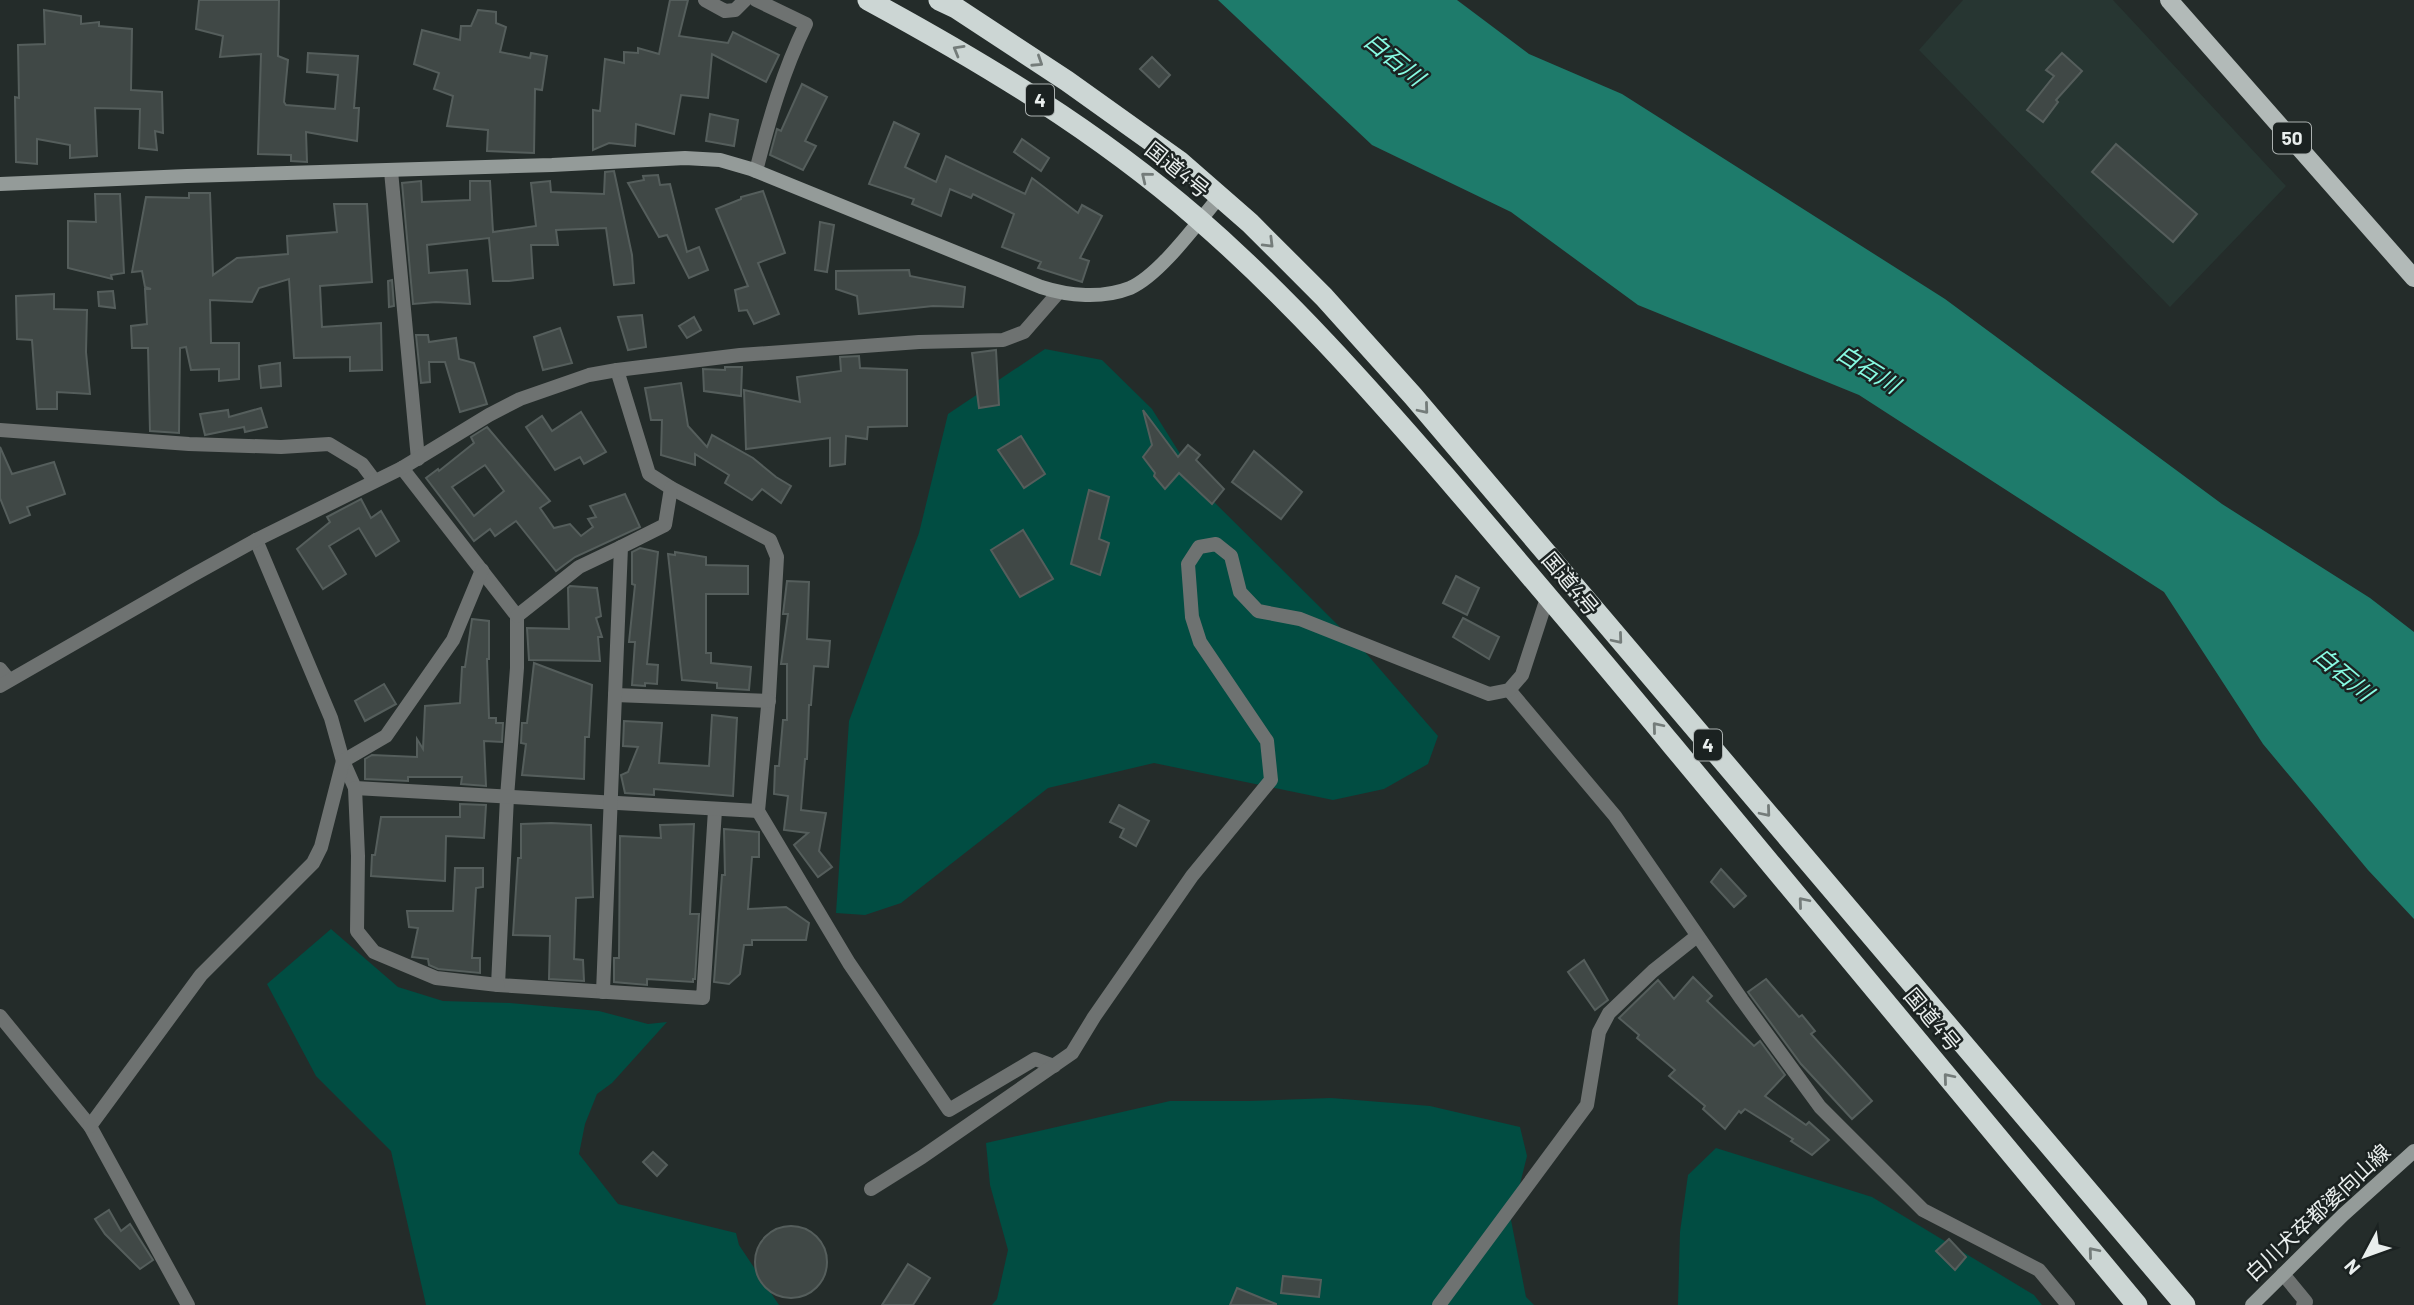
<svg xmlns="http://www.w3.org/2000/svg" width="2414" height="1305" viewBox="0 0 2414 1305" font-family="Barlow,'Noto Sans JP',sans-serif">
<rect width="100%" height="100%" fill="#242c2a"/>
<path fill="#273632" d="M1963 0H2113L2286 186 2170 307 1919 50Z"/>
<g fill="#014d42">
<path d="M1045 349 1102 360 1152 409 1204 492 1365 652 1438 736 1428 764 1384 789 1333 800 1154 763 1048 788 901 903 865 915 836 913 849 721 919 533 948 414Z"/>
<path d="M331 929 398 987 443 1001 510 1003 599 1011 648 1024 667 1022 612 1083 597 1094 585 1124 579 1154 618 1204 736 1233 739 1245 779 1305H426L391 1151 316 1076 267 984Z"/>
<path d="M1331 1098 1430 1106 1520 1127 1527 1156 1511 1220 1526 1297 1534 1305H992L997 1299 1008 1250 990 1185 986 1143 1170 1101H1248Z"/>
<path d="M1716 1148 1872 1197 2034 1295 2042 1305H1678L1680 1232 1688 1175Z"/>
</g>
<path fill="#1e7b6b" d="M1218 0H1457L1529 54 1622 94 1945 299 2222 504 2370 598 2414 632V919L2368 870 2263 744 2164 592 1859 395 1638 305 1511 212 1372 145Z"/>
<g fill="#404846" stroke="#555e5c" stroke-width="2" fill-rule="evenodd">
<path d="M199 0H279L278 56 288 60 284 102 286 105 335 109 338 75 307 72 308 53 358 56 354 108H359L357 141 306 132 307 162 291 161V155L258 154 261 54 220 57 223 36 196 29Z"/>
<path d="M670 0H688L679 36 728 43 733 32 779 55 766 82 712 54 708 98 681 95 674 134 636 124 635 146 609 143 593 150V110L600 111 605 59 624 63V52L638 53V48L659 54Z"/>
<path d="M44 10 81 16V24L99 22V26L132 29 131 90 162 92 163 133 155 131 157 150 139 148 140 109 95 108 97 156 70 158V145L37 139V164L16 162 15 97 19 98 18 45 45 44Z"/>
<path d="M478 10 496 12V23L506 27 500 52 530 58 531 53 547 56 542 90 535 89 534 153 487 151 488 130 447 126 453 96 434 89 439 73 414 64 422 30 460 40 461 26H471Z"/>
<path d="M2062 53 2082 71 2056 100 2058 102 2043 122 2027 110 2054 76 2046 70Z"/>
<path d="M1152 57 1170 75 1159 87 1140 69Z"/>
<path d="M802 84 827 97 805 141 816 146 803 170 770 155 777 129 781 131Z"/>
<path d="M710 114 738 120 734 146 706 141Z"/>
<path d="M894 122 919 134 905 167 936 182 946 156 1025 194 1032 178 1078 213 1082 205 1102 216 1080 258 1089 261 1082 282 1038 268 1041 262 1002 247 1014 214 973 194 971 198 950 189 941 216 912 204 914 199 869 184Z"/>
<path d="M1022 139 1049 158 1041 171 1014 152Z"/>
<path d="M2116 144 2197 214 2173 242 2092 172Z"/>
<path d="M614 171 632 255 634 283 614 285 606 228 556 230 558 245H531L533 278 509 281H493L489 238 427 245 429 273 467 270 470 304 436 302 413 304 402 183 421 181 422 202 470 200V181H490L493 232 536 226 531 183 550 181 551 192 604 194 605 172Z"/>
<path d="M658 175 660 185 670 184 687 252 699 247 708 270 689 278 667 235 659 237 628 183 644 180 643 176Z"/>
<path d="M763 191 785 253 758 263 779 314 754 324 747 310 739 311 735 290 748 286 716 209 741 199V197Z"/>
<path d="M189 193H210L213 275 237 258 288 254 287 236 337 232 334 204H367L372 282 320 286 322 327 381 323 382 370 350 371V357L294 358 289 279 259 288 252 302 210 300 211 343H239V379L219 381V369L191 370 186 347 180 348 179 433 150 431 148 348H132L131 326 147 324 145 289H151L145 287 142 271 132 272 146 197 189 198Z"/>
<path d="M95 194H120L124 273 111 275 112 279 68 268V221L96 222Z"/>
<path d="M820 222 834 225 827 272 815 270Z"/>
<path d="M909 270 910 276 965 287 963 307 933 306 859 314 857 296 836 289V271Z"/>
<path d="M392 280 394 306 389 307 388 281Z"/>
<path d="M113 291 115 308 99 306 98 292Z"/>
<path d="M54 294V309L87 310 86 352 90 394 57 392V409H37L32 340 17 339 16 296Z"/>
<path d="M642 315 646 347 628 350 618 317Z"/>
<path d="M694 317 701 330 687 338 679 326Z"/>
<path d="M560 328 572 363 543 370 534 337Z"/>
<path d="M416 335H428L429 342 456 338 459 359 474 363 487 404 460 412 445 362H429L430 382 421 383Z"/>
<path d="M996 350 999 405 979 408 972 353Z"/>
<path d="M859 356 860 368 907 370V426L868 427 867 439 846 436 845 464 830 466V438L746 449 744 390 800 402 797 377 841 371 840 357Z"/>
<path d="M280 363 281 386 261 388 259 366Z"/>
<path d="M725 367H742L741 396 704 391 703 369 725 370Z"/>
<path d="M681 383 688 426 707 447 712 435 753 458 776 477 791 486 781 503 762 489 752 500 725 483 729 475 695 454V465L661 455 662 420H651L645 388Z"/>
<path d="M261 408 267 427 245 432 244 427 205 435 200 414 228 410 229 417Z"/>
<path d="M1143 410 1178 457 1188 445 1200 455 1196 460 1224 489 1212 504 1179 473 1165 489 1154 476 1155 473 1143 457 1152 445Z"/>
<path d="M581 412 606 452 584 464 580 457 555 470 526 427 542 416 552 431Z"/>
<path d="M487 427 550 501 540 508 554 528 570 524 581 536 593 527 588 519 596 517 590 506 625 494 640 527 575 557 556 571 516 521 495 536 490 529 474 541 426 478 438 469 439 471 474 443 471 437ZM485 465 504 491 474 516 452 487Z"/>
<path d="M1021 436 1045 474 1024 488 998 450Z"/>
<path d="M0 447 12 474 54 462 65 494 27 507 30 515 10 523 0 498Z"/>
<path d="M1254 451 1302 492 1281 519 1232 482Z"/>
<path d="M1089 490 1109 497 1099 539 1109 543 1100 575 1071 564Z"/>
<path d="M361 499 371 518 381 511 399 541 376 556 359 528 329 546 346 574 323 589 297 549 330 522 327 517Z"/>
<path d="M1023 530 1053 579 1020 597 991 550Z"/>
<path d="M640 548 658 552 647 664 658 665 657 684 645 683V686L632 685 635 642H629L635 585 632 584V552Z"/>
<path d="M675 552 706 557V565L748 566V594H706V653H711V663L751 667 749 690 717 688V683L682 680 668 554 675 555Z"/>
<path d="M1456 576 1479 588 1467 615 1443 603Z"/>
<path d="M787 581 809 582 807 639 830 641 828 667 814 666 811 705H809L807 759H805L801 810 826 813 819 851 832 867 818 877 794 845 808 833 784 830 788 796 774 794 775 766H779L783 720H787V664H781L788 614H783Z"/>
<path d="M570 586 597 588 601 616 596 618 602 637H598L600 661 529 660 527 628 569 629 568 588Z"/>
<path d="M1463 618 1499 637 1489 659 1453 637Z"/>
<path d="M472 619 489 621V659H487L489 718H496V723H503L502 742 484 741 486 786 461 784 462 777H408V781L365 779V759L372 755 417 757V739L423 749 425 706 460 703 462 667H465Z"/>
<path d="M534 663 592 685 589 737H585L584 779 522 775 526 744 521 743 522 723H527Z"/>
<path d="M384 684 396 704 365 721 355 701Z"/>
<path d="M712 715 737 718 733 796 654 789V795L625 793 621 775 628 772 638 747 623 746 624 721 662 723 659 763 709 766Z"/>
<path d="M460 804 486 805 484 838 446 836 445 881 371 876 372 855H375L381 817H460Z"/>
<path d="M1119 805 1149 821 1136 846 1120 837 1124 829 1110 822Z"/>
<path d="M551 823 591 825 593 897 576 898 574 959 583 960 584 981 549 979 550 936 513 935 518 858H521V824Z"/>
<path d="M694 824 690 914H699L695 979H693V982L647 979V985L614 982V958H619L620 836 661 838 660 825Z"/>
<path d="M724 829 759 832V857H752L748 909 786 907 809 923 806 940H752V945H744L740 974 729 984 714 982 722 875H725Z"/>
<path d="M455 868H483V887L476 888 472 958H480V973L438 969 429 965 428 959 412 957 418 928 409 927 407 911H453Z"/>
<path d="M1721 869 1746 896 1734 907 1711 882Z"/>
<path d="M1584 960 1608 1000 1595 1010 1568 972Z"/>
<path d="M1693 977 1712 996 1707 1001 1754 1046 1760 1041 1785 1075 1765 1096 1806 1125 1809 1122 1829 1140 1812 1155 1791 1141 1793 1139 1745 1109 1741 1113 1739 1111 1725 1129 1703 1109 1705 1106 1669 1076 1675 1070 1637 1038 1639 1035 1619 1018 1658 980 1674 999Z"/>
<path d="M1766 979 1799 1017 1802 1015 1815 1031 1811 1034 1872 1101 1852 1119 1801 1064 1748 992Z"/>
<path d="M653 1152 667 1165 657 1176 643 1162Z"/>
<path d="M109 1210 121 1231 130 1224 153 1260 140 1269 105 1234 95 1219Z"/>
<circle cx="791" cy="1262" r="36"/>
<path d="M1949 1239 1966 1257 1955 1270 1936 1251Z"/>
<path d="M908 1264 930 1278 913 1305H882Z"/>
<path d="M1283 1276 1321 1280 1319 1297 1281 1293Z"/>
<path d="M1237 1288 1276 1304V1305H1230Z"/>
</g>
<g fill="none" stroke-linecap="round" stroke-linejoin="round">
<g stroke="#6e7271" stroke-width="14">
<path d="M705 0 725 11 735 10 745 0"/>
<path d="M756 0 806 24C783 71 769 120 756 171"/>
<path d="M391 171 418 459"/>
<path d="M617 370 649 474 671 488 770 540 777 557 769 696 758 811 849 963 949 1110 1035 1059 1054 1066"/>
<path d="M0 430 189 444 281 447 329 444 362 464 374 480"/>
<path d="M402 468 517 616V668L507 797 498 985 703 998 715 810"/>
<path d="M256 540 331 718 343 761 355 788 758 811"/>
<path d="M517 616 579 567 621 547"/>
<path d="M0 669 9 680"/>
<path d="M0 686 193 575 256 540 402 468 489 415 520 399 589 375 617 370 740 355 919 342 1003 340 1024 332 1058 293"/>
<path d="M1509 690 1615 816 1742 1000 1820 1107 1923 1210 2039 1270 2068 1305"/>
<path d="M615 695 769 701"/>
<path d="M355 788 358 856 357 931 374 952 436 978 498 985"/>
<path d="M603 992 621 547 665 525 671 488"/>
<path d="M0 1016 90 1126 188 1305"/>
<path d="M90 1126 201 975 313 863 321 847 343 761 386 736 453 640 482 570"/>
<path d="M871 1189 922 1157 1072 1053 1094 1017 1192 876 1271 780 1267 741 1200 642 1192 617 1188 564 1199 547 1216 544 1231 556 1240 592 1258 611 1300 619 1489 694 1509 690 1522 675 1548 595"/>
<path d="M2283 1274 2306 1302 2303 1305"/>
<path d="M1439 1305 1587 1105 1599 1032 1609 1013 1653 971 1697 936"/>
</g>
<g stroke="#949b99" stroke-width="14">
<path d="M0 184 187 176 552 165 685 158 720 160 751 169 1041 287C1069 296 1102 299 1130 288 1160 275 1198 222 1220 196"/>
<path d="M2252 1305 2343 1215 2414 1151"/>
</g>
<path stroke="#b2bab8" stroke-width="18" d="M2169 0 2414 278"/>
<g stroke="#ccd6d4" stroke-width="21">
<path d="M868 0C984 63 1097 131 1197 218 1288 297 1368 387 1446 477 1522 566 1598 655 1672 745 1827 931 1982 1118 2137 1305"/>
<path d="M939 0 956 8 1067 81 1179 161 1250 223 1324 297 1413 396 2185 1305"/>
</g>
</g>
<defs><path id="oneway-chevron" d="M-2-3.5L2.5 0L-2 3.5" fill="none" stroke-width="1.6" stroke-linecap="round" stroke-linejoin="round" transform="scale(1.75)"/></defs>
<g stroke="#747c7a">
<use href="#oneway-chevron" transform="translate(958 50) rotate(-150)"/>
<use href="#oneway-chevron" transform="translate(1038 62) rotate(33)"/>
<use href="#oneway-chevron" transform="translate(1146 177) rotate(-141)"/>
<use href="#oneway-chevron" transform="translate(1269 243) rotate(45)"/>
<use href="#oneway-chevron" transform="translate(1424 409) rotate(50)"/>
<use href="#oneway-chevron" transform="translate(1618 639) rotate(50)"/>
<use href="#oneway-chevron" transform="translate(1657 727) rotate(-130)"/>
<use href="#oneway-chevron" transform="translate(1766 812) rotate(50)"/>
<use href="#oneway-chevron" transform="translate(1803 902) rotate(-130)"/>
<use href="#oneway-chevron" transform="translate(1948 1078) rotate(-130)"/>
<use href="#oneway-chevron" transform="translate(2093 1252) rotate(-130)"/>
</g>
<g text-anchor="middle" stroke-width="5" stroke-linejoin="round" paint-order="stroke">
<g fill="#1b2221" stroke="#abb1b0" stroke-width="2">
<rect x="1026" y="84.5" width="28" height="31" rx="5"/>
<rect x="2273" y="122.5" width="38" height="31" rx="5"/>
<rect x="1694" y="729.5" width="28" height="31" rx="5"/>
</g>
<g font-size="19" font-weight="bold" fill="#e9eeed">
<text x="1040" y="107">4</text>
<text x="2292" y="145">50</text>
<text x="1708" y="752">4</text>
</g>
<g font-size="21" fill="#e9eeed" stroke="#1b2221">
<text transform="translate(1177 170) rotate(39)" y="7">国道4号</text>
<text transform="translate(1570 584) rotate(50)" y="7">国道4号</text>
<text transform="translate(1932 1020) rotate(50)" y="7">国道4号</text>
<text transform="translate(2318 1213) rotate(-43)" y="7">白川犬卒都婆向山線</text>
</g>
<g font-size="23" font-style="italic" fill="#88fbe3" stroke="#1b2221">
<text transform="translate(1394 59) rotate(39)" y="8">白石川</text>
<text transform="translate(1868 369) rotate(32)" y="8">白石川</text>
<text transform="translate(2343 674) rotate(40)" y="8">白石川</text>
</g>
</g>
<g transform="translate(2365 1256) rotate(229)" stroke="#1b2221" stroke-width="5" paint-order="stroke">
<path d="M0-5L12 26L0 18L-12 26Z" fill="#e9eeed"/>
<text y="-10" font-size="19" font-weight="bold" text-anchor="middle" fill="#e9eeed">N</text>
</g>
</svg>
